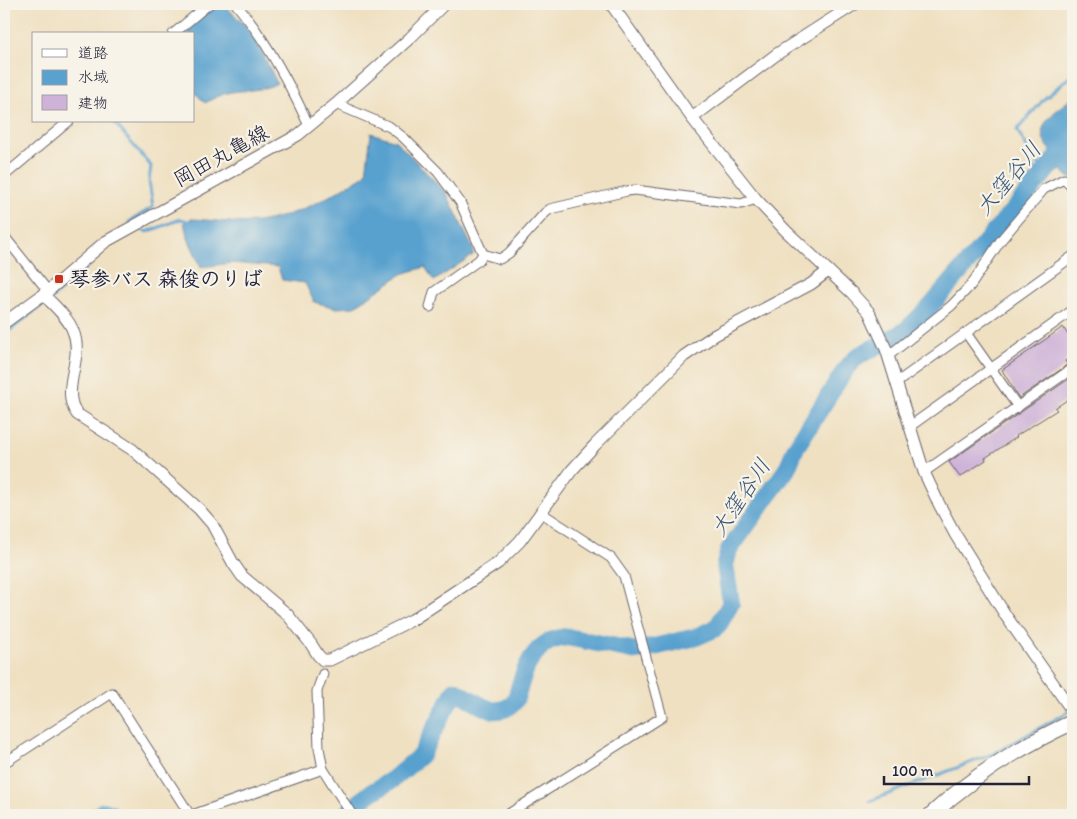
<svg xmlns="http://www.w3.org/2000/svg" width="1077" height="819" viewBox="0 0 1077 819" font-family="Itim,'Klee One',sans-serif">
<rect width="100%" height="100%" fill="#f7f3e8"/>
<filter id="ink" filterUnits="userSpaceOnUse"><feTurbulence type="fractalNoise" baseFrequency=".02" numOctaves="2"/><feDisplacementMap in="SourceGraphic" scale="10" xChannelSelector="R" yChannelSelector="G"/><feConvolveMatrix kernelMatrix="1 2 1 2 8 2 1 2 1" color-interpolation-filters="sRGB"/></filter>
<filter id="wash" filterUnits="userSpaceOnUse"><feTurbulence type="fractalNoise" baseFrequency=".0096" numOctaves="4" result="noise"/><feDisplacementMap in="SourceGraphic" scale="20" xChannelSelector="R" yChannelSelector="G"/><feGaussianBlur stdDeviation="1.12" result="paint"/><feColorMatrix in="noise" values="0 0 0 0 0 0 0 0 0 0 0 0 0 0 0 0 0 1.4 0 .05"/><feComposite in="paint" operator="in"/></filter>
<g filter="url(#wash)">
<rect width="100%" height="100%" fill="#efe0c1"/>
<g fill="#59a1cf" stroke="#3e6285">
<path d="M216 4H223L246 26 256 40 277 83C264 91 245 90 231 92 222 94 214 98 205 103L194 92V34H184Z"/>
<path d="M1073 97V181L1061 170 1052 175 1044 163 1053 154C1050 148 1044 143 1043 137 1038 121 1063 106 1073 97Z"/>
<path d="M371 133 396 141 447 194 473 249V255L434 281 425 267 402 274 354 307 336 308 314 302 305 283 282 280 278 267 232 263 201 267 187 236 184 222 192 219C213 220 236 224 257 222 295 217 334 195 366 174Z"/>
</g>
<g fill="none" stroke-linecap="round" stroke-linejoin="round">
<g stroke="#59a1cf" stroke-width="3">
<path d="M113 121 151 166 149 181 153 207 129 222"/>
<path d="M1028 150 1027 158 1035 171 1043 172"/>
<path d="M1044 172 1031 154 1017 130 1045 98 1073 74"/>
<path d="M138 228 147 232 181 219 191 222"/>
<path d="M52 298 78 276 98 255"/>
<path d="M4 335 46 302"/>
<path d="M870 801 993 754 1070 711"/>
</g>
<g stroke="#59a1cf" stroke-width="18">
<path d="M98 815 104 811 110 813 111 815"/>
<path d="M345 815 369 794 392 780 421 755 455 690C464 695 482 708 492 710 497 711 506 709 510 706 516 702 518 692 520 685 527 661 539 639 567 637L637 651 696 637 714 629 718 626 731 603 725 565 729 550 787 469 796 447 847 367 858 356 905 331 930 307 1039 180 1073 135"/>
</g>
</g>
<g id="blocks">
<g fill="#ceb2d8">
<path d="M1063 327 1073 343V355L1065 361 1067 364 1063 368 1019 398 1002 370Z"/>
<path d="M1070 378 1073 384V396L1055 408 1057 410 1016 436 1017 437 985 458 986 460 960 477 949 462Z"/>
</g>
</g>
</g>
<g filter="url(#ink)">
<use href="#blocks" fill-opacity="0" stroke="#6a646a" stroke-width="1"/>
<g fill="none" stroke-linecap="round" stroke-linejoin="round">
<defs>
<g id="street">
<path d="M236 4C267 41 289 82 309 126"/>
<path d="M173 34 209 4"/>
<path d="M336 104 390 127 404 138 438 172 460 202 483 254"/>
<path d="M4 176 69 121"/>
<path d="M4 236 48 291"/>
<path d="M483 254 500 259 509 253 545 213 550 209 627 191 635 190 741 204 756 199"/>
<path d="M430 307 434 292 479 260 483 254"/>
<path d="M966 333 1018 407"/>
<path d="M888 356 951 306 971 285 1001 240 1044 189 1064 179 1073 188"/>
<path d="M896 383 1073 256"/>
<path d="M909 427 1073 310"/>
<path d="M924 472 1073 368"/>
<path d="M323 674 317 691 319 748 323 769 352 815"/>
<path d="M4 763 112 693 190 815"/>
<path d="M192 815 323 769"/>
<path d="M507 815 662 717 624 576 611 558 540 512"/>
</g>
<g id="secondary">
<path d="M611 4 692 118 756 199 786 231 852 293 869 312 886 349 924 472 939 504 955 534 1006 616 1073 712"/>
<path d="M692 118 777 54 855 4"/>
<path d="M43 294C53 305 68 317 73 331 85 359 59 389 77 414L133 450 199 509 212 524 233 563 242 576 287 614 311 644 318 655 323 660H330L412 620 498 563 520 541 572 470 595 445 684 356 715 335 811 284 828 271"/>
<path d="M4 323 48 291 105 242 298 135 336 104 410 38 444 4"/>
</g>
<path id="highway" d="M931 815C973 776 1021 746 1073 722"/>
</defs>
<use href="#street" stroke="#6a646a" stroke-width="11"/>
<use href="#secondary" stroke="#6a646a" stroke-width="13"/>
<use href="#highway" stroke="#6a646a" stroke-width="17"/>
<use href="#street" stroke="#fff" stroke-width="9"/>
<use href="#secondary" stroke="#fff" stroke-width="11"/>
<use href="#highway" stroke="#fff" stroke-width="15"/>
</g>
</g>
<rect fill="#c8321e" stroke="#f7f3e8" stroke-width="2" x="54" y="274" width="10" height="10" rx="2.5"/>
<g text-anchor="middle" stroke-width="4.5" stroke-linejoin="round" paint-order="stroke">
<g font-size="21" fill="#22223b" stroke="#f7f3e8">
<text transform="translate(221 156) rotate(-29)" y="7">岡田丸亀線</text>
</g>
<g font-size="21" font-weight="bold" fill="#22223b" stroke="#f7f3e8" text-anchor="start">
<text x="69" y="286">琴参バス 森俊のりば</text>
</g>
<g font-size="22" font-style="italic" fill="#385576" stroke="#f7f3e8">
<text transform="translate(1008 178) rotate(-50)" y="8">大窪谷川</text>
<text transform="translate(740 497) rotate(-56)" y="8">大窪谷川</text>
</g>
</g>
<rect width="1077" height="819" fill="none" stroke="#f7f3e8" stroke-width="20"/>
<rect x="32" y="32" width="162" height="90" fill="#f7f3e8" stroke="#a29fa3"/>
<rect x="42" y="49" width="25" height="8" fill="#ffffff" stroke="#a29fa3"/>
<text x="78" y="58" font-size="15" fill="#22223b">道路</text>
<rect x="42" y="70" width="25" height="15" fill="#59a1cf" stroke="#a29fa3"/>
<text x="78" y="82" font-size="15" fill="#22223b">水域</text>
<rect x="42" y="95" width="25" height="15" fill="#ceb2d8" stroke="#a29fa3"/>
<text x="78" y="108" font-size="15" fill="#22223b">建物</text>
<path d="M884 776v8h145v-8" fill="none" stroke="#22223b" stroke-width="2.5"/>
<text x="892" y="776" font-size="15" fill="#22223b" stroke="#f7f3e8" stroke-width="4" paint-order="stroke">100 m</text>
</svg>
